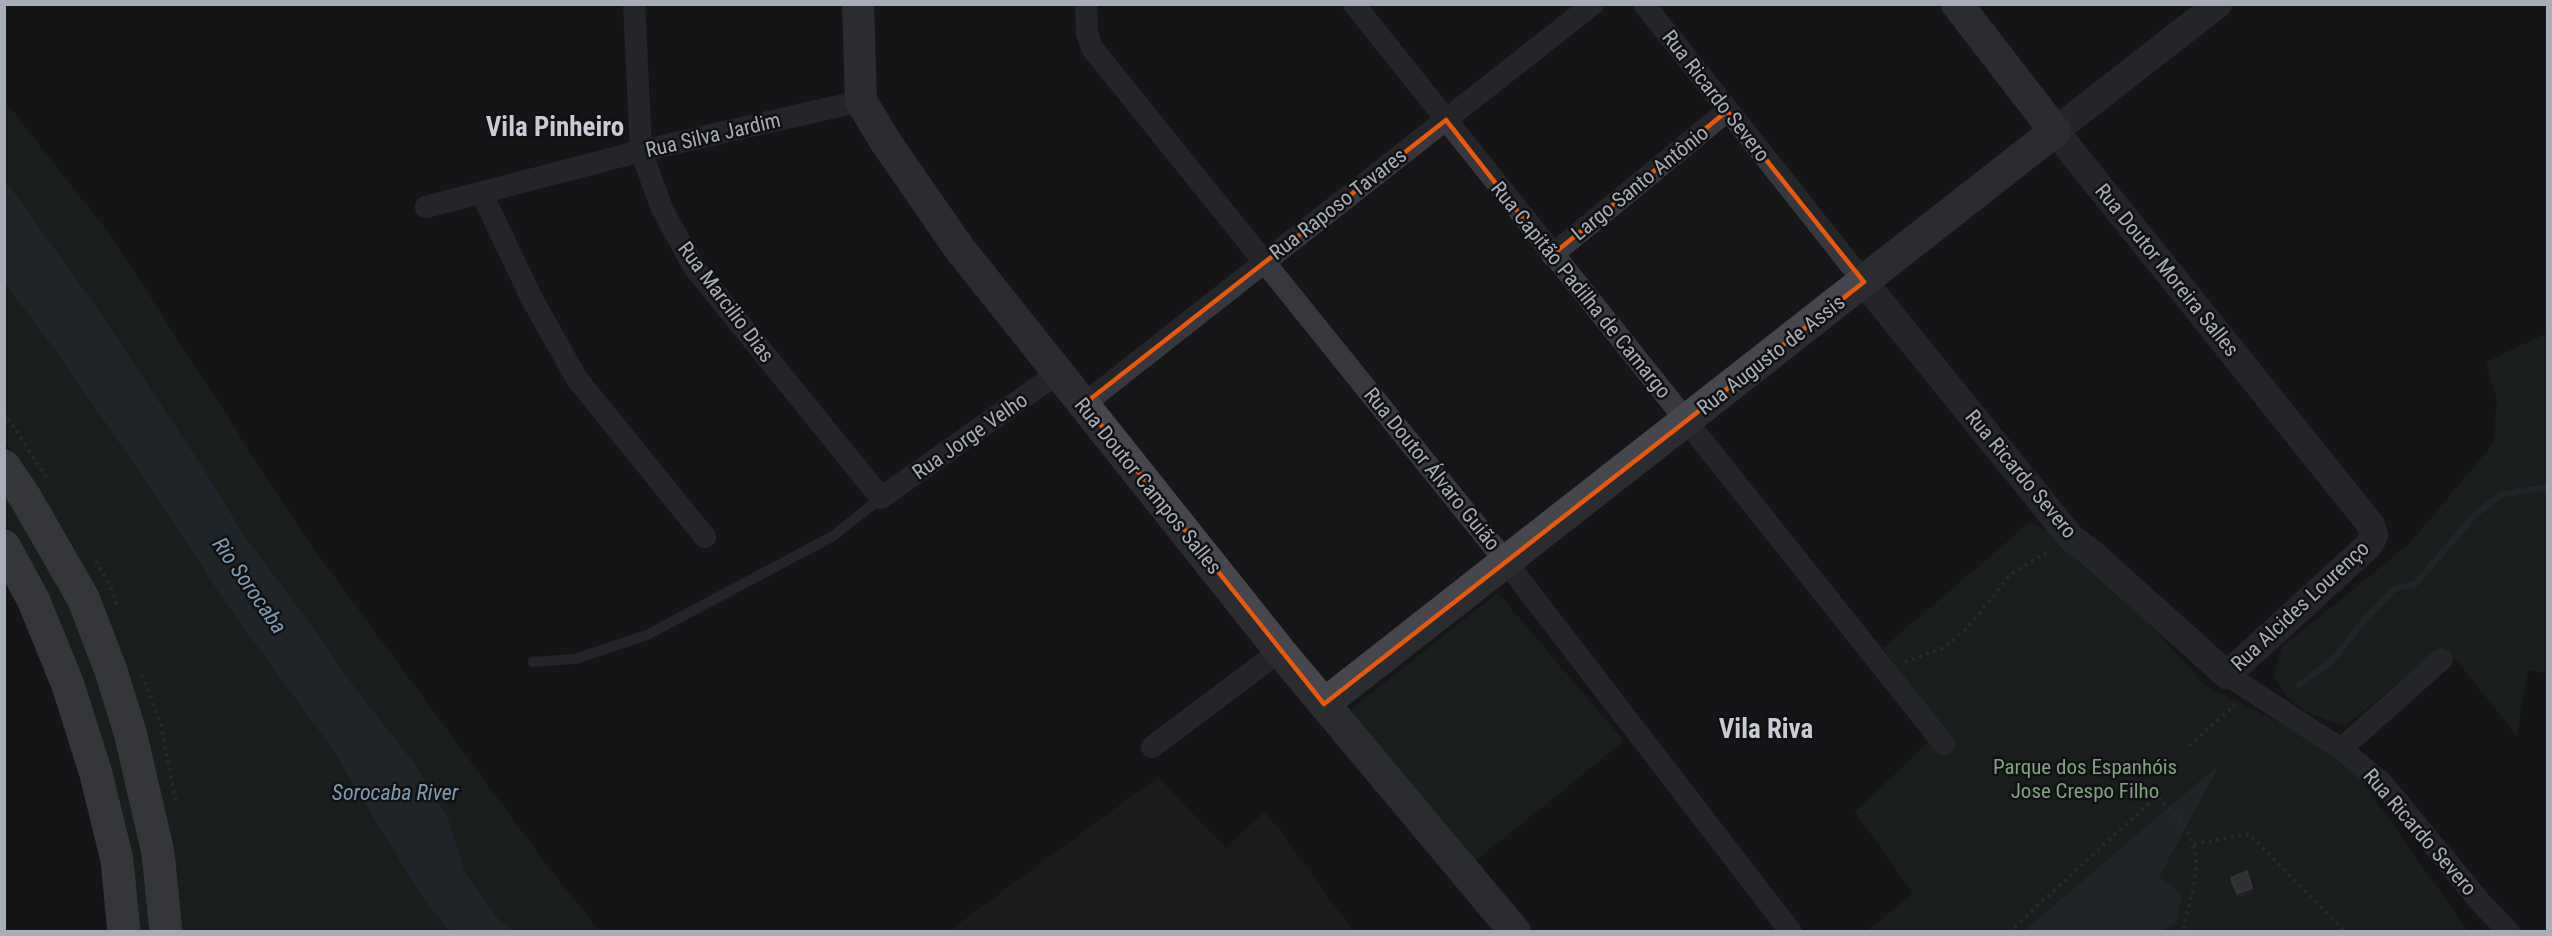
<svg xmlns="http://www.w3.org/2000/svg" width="2552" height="936" viewBox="0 0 2552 936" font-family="'Roboto Condensed',sans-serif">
<rect width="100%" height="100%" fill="#161618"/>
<path fill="#222225" d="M1158 777 1226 848 1265 811 1353 931H949Z"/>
<g fill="#1e261f">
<path d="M4 100 111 236 305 537 552 872 600 931H182L179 903 15 456 5 440Z"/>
<path d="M2547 333V673L2528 670 2517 736 2445 646 2345 726C2312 716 2290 708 2273 676L2282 647 2410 543 2493 444 2497 400 2486 362Z"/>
<path d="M4 489 77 618 109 703 143 836 155 931H136L17 545 5 524Z"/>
<path d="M2029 523 2071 538 2206 686 2344 755 2468 931H1867L1913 893 1855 812 1939 732 1883 648Z"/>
<path d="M1498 593 1624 741 1474 862 1350 710Z"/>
</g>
<g fill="#2c353c">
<path d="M5 180 94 304 203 468 245 537 298 607 357 691 414 763 449 821 465 873 498 919 513 931H450L422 897 331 747 225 602 152 490 55 350 5 283Z"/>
<path d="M2220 764 2159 877 2182 895 2176 923 2162 931H2024Z"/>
</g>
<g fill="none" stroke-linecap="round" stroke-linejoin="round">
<path stroke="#2c353c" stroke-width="6" d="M2299 685 2332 661 2361 624 2394 589 2415 584 2475 515 2500 495 2548 487"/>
<g stroke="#3d3f44" stroke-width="4" stroke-dasharray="3 4.5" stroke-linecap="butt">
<path d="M4 412 46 477"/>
<path d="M96 561 110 586 117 606"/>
<path d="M1905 662 1945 647 1968 627 2011 574 2050 550"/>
<path d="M142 675 161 725 176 803"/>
<path d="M2189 746 2235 705"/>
<path d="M2194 844 2249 834 2345 932"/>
<path d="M2009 932 2157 796C2211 850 2198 863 2183 932"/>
</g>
<path stroke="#37383d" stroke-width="10" d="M533 662 575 659 647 635 833 536 881 498"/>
<g stroke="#37383d" stroke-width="22">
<path d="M634 4 641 151 662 209 694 267 881 498 1058 373"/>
<path d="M1086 4 1087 33 1092 48 1506 562 1791 932"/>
<path d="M1354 4 1944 744"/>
<path d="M1644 4 1864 282"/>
<path d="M482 194 532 299 577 379 705 537"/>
<path d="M426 207 641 151 861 101"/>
<path d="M1552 255 1727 111"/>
<path d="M1084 404 1593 4"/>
<path d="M2227 675 2341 749 2382 783 2482 904 2509 932"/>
<path d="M1152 747 1280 651"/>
<path d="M2341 749 2442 659"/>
</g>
<path stroke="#37383d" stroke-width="28" d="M1864 282 2071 538 2090 552 2227 675 2369 545 2374 536 2371 525 2055 131 2218 4"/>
<g stroke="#45474d" stroke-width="32">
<path d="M858 4 861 101 885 141 959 248 1280 651 1515 932"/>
<path d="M1324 704 2055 131 1957 4"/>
</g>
<g stroke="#5b5e65" stroke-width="33">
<path d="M4 466 25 497 83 598 110 668 130 732 158 853 166 932"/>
<path d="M4 546 33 599 68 685 96 774 117 860 124 932"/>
</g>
</g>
<path fill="#47494d" d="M2231 878 2252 892 2238 897 2231 883Z"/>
<path fill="#2f3033" d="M2252 888V892L2238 897V893Z"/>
<path fill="#525359" stroke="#5f6168" stroke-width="1.5" d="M2247 871 2252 888 2238 893 2231 878Z"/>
<path d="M0 0H2552V936H0ZM1727 111 1864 282 1324 704 1084 404 1446 120 1552 255Z" fill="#161618" fill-opacity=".55" fill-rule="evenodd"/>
<path fill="none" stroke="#e8590c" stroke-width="4.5" stroke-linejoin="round" d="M1727 111 1864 282 1324 704 1084 404 1446 120 1552 255Z"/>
<g text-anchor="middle" stroke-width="5" stroke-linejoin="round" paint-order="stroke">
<g font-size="21" fill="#a8adb8" stroke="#111113">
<text transform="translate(1716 96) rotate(52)" y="7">Rua Ricardo Severo</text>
<text transform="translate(713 135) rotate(-13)" y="7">Rua Silva Jardim</text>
<text transform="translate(1640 183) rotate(-39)" y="7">Largo Santo Antônio</text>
<text transform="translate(1338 204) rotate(-38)" y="7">Rua Raposo Tavares</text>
<text transform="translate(2167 270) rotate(51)" y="7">Rua Doutor Moreira Salles</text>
<text transform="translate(1581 290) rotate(51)" y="7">Rua Capitão Padilha de Camargo</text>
<text transform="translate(726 302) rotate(53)" y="7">Rua Marcilio Dias</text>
<text transform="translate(1771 355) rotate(-38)" y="7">Rua Augusto de Assis</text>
<text transform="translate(970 436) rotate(-35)" y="7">Rua Jorge Velho</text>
<text transform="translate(1432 469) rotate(51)" y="7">Rua Doutor Álvaro Guião</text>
<text transform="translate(2021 474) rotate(50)" y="7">Rua Ricardo Severo</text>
<text transform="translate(1148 486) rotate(51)" y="7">Rua Doutor Campos Salles</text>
<text transform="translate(2300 606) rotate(-43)" y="7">Rua Alcides Lourenço</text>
<text transform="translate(2420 832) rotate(49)" y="7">Rua Ricardo Severo</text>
</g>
<g font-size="21" fill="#7fa381" stroke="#111113">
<text x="2085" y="774">Parque dos Espanhóis<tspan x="2085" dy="24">Jose Crespo Filho</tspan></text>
</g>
<g font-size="22" font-style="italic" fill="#7f9bb3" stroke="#111113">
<text transform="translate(250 585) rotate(55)" y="8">Rio Sorocaba</text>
<text x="395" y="800">Sorocaba River</text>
</g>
<g font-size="27" font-weight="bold" fill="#c9ccd4" stroke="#111113">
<text x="555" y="136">Vila Pinheiro</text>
<text x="1766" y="738">Vila Riva</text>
</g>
</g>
<rect width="2552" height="936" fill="none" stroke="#a8adb8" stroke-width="12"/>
</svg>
